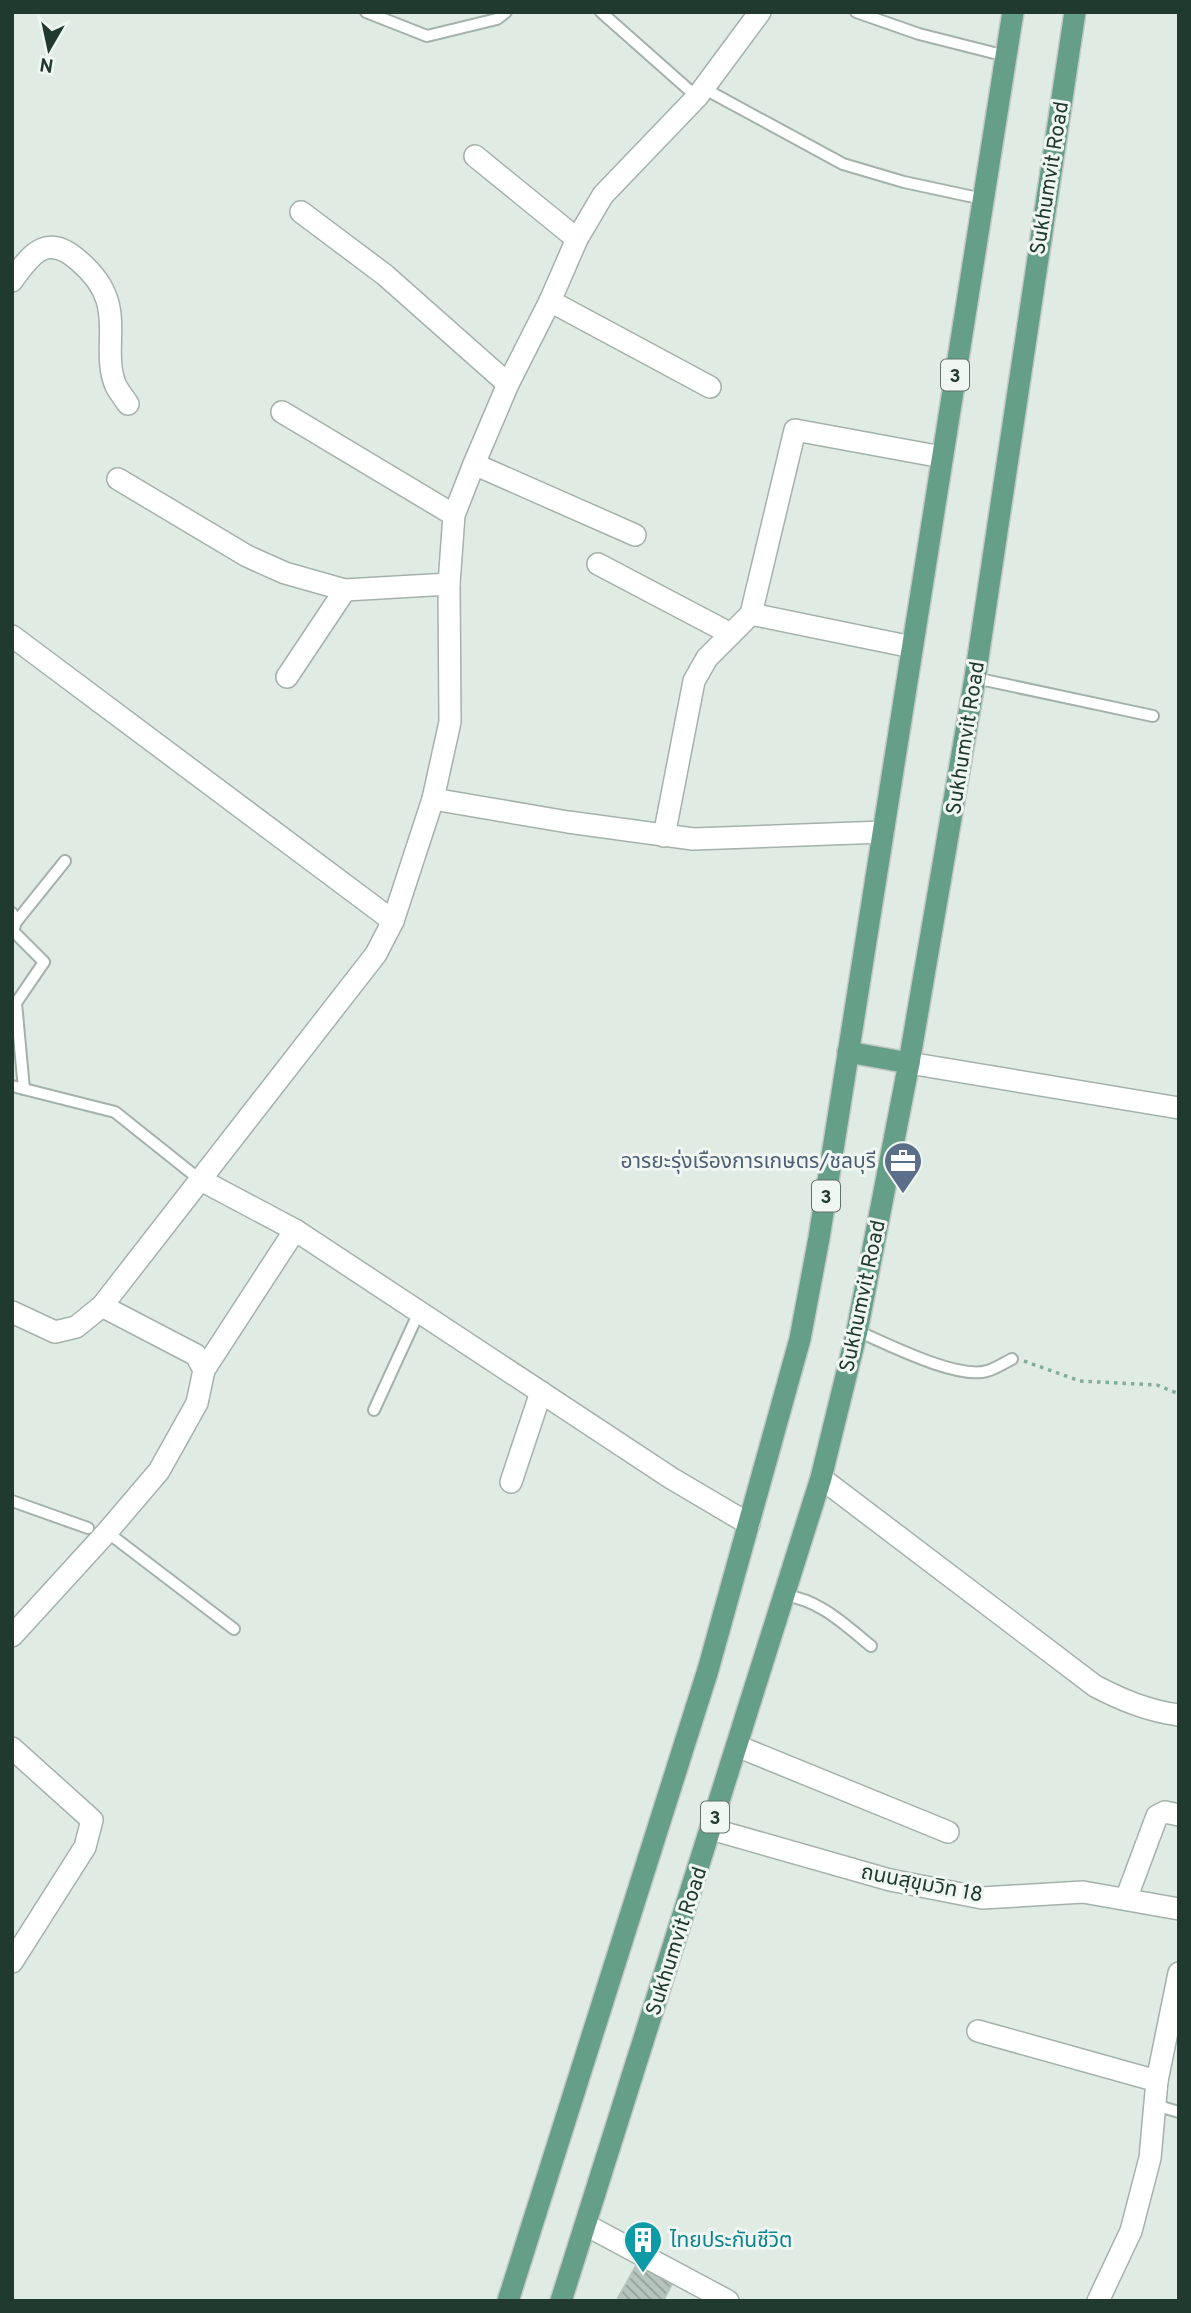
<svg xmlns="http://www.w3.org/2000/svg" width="1191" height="2313" viewBox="0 0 1191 2313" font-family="Overpass,'Noto Sans Thai',sans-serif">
<defs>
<pattern id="building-back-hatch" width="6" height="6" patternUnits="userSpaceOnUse" patternTransform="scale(1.75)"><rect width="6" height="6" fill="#b6c5bd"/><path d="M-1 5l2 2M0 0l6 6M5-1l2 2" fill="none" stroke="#94a19a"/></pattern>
</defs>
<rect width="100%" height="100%" fill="#e0ebe4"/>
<path fill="url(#building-back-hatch)" stroke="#b3c4ba" stroke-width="2" d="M637 2264 672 2284 663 2301H623L618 2298Z"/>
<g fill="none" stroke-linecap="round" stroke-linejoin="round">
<defs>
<g id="service">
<path d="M366 12 427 36 497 19 506 12"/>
<path d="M601 12 697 97"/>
<path d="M856 12 919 34 1006 56"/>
<path d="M703 88 843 164 904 182 983 199"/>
<path d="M975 678 1153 716"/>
<path d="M12 913 16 922 13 931 44 962 16 1003 24 1089"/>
<path d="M16 922 65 861"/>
<path d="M12 1086 115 1112 199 1179"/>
<path d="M857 1331C886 1343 957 1380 987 1371 995 1369 1004 1363 1012 1359"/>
<path d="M374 1410 419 1312"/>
<path d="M12 1501 88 1528"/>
<path d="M107 1532 234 1629"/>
<path d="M784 1595C820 1600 844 1624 871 1646"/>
<path d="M1155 2105 1179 2112"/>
</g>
<g id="minor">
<path d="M475 156 577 239"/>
<path d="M301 212 385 275 508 384"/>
<path d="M12 281C32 252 48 233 79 261 92 272 102 284 107 300 116 328 104 359 116 386 119 392 124 398 128 404"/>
<path d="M550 301 710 387"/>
<path d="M282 412 454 515"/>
<path d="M474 464 635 535"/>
<path d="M118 479 247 556 285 573 345 590 449 584"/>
<path d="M598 564 731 634"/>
<path d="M751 614 912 647"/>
<path d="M12 636 393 921"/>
<path d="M287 677 345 590"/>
<path d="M433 799 568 822 693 839 883 832"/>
<path d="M664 836 694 681 707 658 751 614 795 430 942 457"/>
<path d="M909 1063 1179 1108"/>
<path d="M199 1179 295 1230 671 1478 749 1524"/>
<path d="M204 1370 295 1230"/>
<path d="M821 1478 1095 1686C1122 1700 1148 1711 1179 1715"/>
<path d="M511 1482 541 1392"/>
<path d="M12 1636 107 1532 159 1471 197 1403 204 1370 196 1355 102 1306"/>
<path d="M737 1746 948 1832"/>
<path d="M12 1748 92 1820 85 1847 12 1962"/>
<path d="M711 1829 890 1880 982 1898 1083 1892 1179 1909"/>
<path d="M1126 1899 1157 1816 1165 1812 1179 1815"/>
<path d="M978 2031 1157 2081"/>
<path d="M586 2225 728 2301"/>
<path d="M1098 2301 1131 2231 1150 2158 1157 2081 1179 1973"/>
</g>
<path id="tertiary" d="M12 1312 55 1332 76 1327 102 1306 376 954 393 921 433 799 450 722 449 584 454 515 474 464 508 384 550 301 577 239 603 195 697 97 760 12"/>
<g id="primary">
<path d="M848 1052 909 1063"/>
<path d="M508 2301 708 1670 800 1339 819 1238 1013 12"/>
<path d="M561 2301 821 1478 857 1331 909 1063 975 678 1075 12"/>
</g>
</defs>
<use href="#service" stroke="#a3b2aa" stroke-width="14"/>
<use href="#minor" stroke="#a3b2aa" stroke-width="24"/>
<use href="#tertiary" stroke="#a3b2aa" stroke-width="24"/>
<use href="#primary" stroke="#c1c8c5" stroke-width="24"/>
<path stroke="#82ad99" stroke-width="3.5" stroke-dasharray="3.5 5" stroke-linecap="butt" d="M1024 1361 1080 1381 1157 1385 1179 1394"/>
<use href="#service" stroke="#fff" stroke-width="10"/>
<use href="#minor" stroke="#fff" stroke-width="21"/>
<use href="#tertiary" stroke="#fff" stroke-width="21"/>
<use href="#primary" stroke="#669f88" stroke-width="21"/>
</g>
<defs>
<symbol id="office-pin" viewBox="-11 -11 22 30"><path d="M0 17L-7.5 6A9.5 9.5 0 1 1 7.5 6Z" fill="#5c6f8a" stroke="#f0f7f3"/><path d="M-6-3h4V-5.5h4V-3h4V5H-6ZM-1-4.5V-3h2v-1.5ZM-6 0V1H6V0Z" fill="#fff"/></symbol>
<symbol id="building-pin" viewBox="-11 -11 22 30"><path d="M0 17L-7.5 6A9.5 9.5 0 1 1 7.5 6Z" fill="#0f9aa8" stroke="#f0f7f3"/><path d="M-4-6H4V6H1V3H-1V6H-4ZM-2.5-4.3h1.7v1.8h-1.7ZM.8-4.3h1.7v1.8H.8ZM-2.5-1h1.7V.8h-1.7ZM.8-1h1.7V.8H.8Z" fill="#fff"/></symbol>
</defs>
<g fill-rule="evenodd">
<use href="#office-pin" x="881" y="1139" width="44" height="60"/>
<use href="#building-pin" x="621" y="2218" width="44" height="60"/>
</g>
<g text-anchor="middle" stroke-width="6" stroke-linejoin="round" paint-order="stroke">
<g fill="#f0f7f3" stroke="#5f736a" stroke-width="2">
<rect x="941" y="359.5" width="28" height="31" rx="5"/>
<rect x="812" y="1180.5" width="28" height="31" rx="5"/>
<rect x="701" y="1801.5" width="28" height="31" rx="5"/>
</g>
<g font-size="19" font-weight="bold" fill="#213a30">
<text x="955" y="382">3</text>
<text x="826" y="1203">3</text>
<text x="715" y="1824">3</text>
</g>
<g font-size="21" fill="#213a30" stroke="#f0f7f3">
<text transform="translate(1049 178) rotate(-81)" y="7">Sukhumvit Road</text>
<text transform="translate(965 738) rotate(-81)" y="7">Sukhumvit Road</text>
<text transform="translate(862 1296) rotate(-78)" y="7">Sukhumvit Road</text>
<text transform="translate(922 1883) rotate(11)" y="7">ถนนสุขุมวิท 18</text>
<text transform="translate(676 1941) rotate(-72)" y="7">Sukhumvit Road</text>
</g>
<g font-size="21" fill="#4e5e75" stroke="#f0f7f3" text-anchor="end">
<text x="876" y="1168">อารยะรุ่งเรืองการเกษตร/ชลบุรี</text>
</g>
<g font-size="21" fill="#0d838f" stroke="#f0f7f3" text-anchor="start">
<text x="670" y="2247">ไทยประกันชีวิต</text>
</g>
</g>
<rect width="1191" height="2313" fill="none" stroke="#213a30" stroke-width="28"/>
<g transform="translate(49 49) rotate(189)" stroke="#f0f7f3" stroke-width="5" paint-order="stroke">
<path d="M0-5L12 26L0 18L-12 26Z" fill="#213a30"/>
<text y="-10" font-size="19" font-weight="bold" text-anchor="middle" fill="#213a30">N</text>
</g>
</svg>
